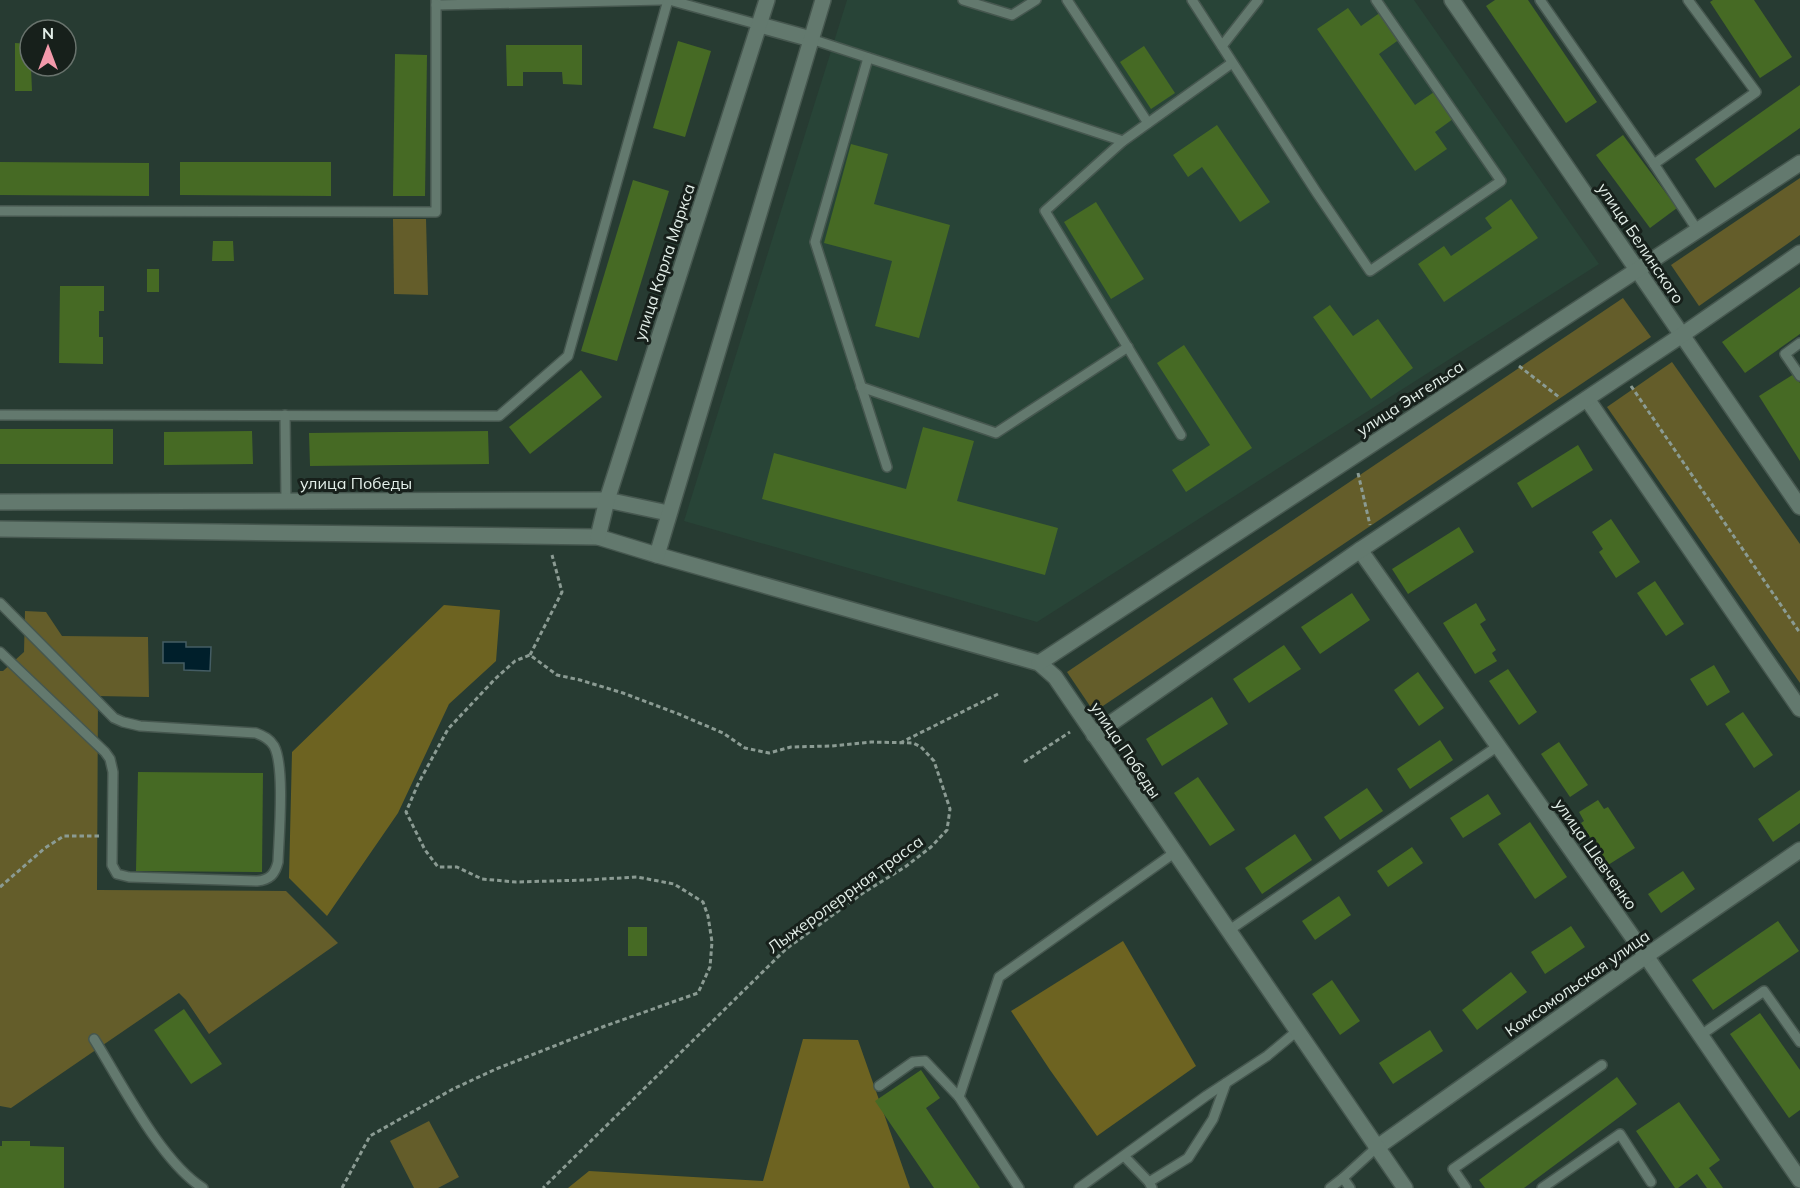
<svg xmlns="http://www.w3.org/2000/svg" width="1800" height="1188" viewBox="0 0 1800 1188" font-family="Mulish,sans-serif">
<rect width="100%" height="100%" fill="#273b32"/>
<path fill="#284437" d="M847 0H1414L1599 264 1037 622 684 521Z"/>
<g fill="#645d2a">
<path d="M1800 178V235L1699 306 1671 265Z"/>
<path d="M393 219H426L428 295 394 294Z"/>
<path d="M1623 298 1651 337 1094 712 1067 672Z"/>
<path d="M1672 362 1800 544V683L1607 407Z"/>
<path d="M25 611 46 612 62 636 148 637 149 697 98 696 97 890 286 891 338 943 209 1034 186 1000 179 993 11 1108 0 1106V671H3L24 652Z"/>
<path d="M429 1121 459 1177 438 1188H414L390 1141Z"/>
</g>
<g fill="#6d6321">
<path d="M444 605 500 610 496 661 449 704 398 813 327 916 289 878 292 752Z"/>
<path d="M1123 941 1196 1066 1097 1136 1050 1070 1011 1011Z"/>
<path d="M803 1039 858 1040 910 1188H568L589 1171 763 1181Z"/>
</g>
<path fill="#001f2b" stroke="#445d64" stroke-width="1.5" d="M163 642H186V647H211L210 671 184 670V663H163Z"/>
<g fill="#466a24">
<path d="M1495 0H1528L1597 102 1566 123 1486 6Z"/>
<path d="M1713 0H1754L1792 57 1760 78 1710 2Z"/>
<path d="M1348 8 1361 26 1381 12 1400 39 1379 54 1415 105 1434 92 1453 119 1435 132 1447 149 1415 171 1317 29Z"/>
<path d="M678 41 711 51 685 137 653 128Z"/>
<path d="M15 43 30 44 32 91H15Z"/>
<path d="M506 45H582V85L563 84 562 72H523V86H507Z"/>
<path d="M1144 46 1175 93 1151 109 1120 62Z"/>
<path d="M395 54 427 55 425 196H393Z"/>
<path d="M1800 85V128L1715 188 1695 159Z"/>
<path d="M1217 125 1270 202 1240 222 1202 167 1188 177 1173 155Z"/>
<path d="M1623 135 1677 208 1650 228 1596 155Z"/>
<path d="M851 144 888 154 874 204 950 225 919 338 875 326 892 261 824 243Z"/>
<path d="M0 162 149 163V196L0 195Z"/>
<path d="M180 162H331V196L180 195Z"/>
<path d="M633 180 669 191 617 361 581 351Z"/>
<path d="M1511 199 1538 238 1444 302 1418 264 1444 246 1451 256 1492 228 1485 218Z"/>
<path d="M1096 202 1144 279 1111 299 1064 222Z"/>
<path d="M213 241H233L234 261H212Z"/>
<rect x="147" y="269" width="12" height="23"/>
<path d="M60 286H104V311H99V337H103V364L59 363Z"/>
<path d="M1800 287V334L1745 373 1722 342Z"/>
<path d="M1330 305 1353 336 1378 319 1413 368 1371 399 1313 317Z"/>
<path d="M1184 345 1252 448 1186 492 1172 470 1210 445 1157 363Z"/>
<path d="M581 370 602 397 530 454 509 427Z"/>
<path d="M1794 374 1800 383V461L1759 396Z"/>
<path d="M923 427 974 441 957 501 1058 528 1045 575 762 499 774 453 906 489Z"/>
<rect x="0" y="429" width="113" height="35"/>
<path d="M252 431 253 464 164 465V432Z"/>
<path d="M488 431 489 464 310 466 309 433Z"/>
<path d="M1578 445 1593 470 1532 508 1517 483Z"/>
<path d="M1611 519 1640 562 1616 578 1599 552 1603 549 1592 532Z"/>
<path d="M1459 527 1474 552 1408 594 1392 569Z"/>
<path d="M1655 581 1684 624 1666 636 1637 593Z"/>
<path d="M1352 593 1370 620 1320 654 1301 627Z"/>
<path d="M1476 603 1486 620 1480 624 1496 650 1492 653 1497 661 1475 674 1443 623Z"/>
<path d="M1284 645 1301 669 1249 703 1233 679Z"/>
<path d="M1714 665 1730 692 1707 706 1690 679Z"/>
<path d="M1508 669 1537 712 1519 725 1489 681Z"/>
<path d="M1418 672 1444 708 1419 726 1394 690Z"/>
<path d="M1212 697 1228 724 1162 766 1146 739Z"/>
<path d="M1743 712 1773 755 1754 768 1725 724Z"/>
<path d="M1440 740 1453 760 1410 789 1397 769Z"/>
<path d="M1559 742 1588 785 1570 797 1541 754Z"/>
<path d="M138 772 263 773 262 872 136 871Z"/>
<path d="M1198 777 1235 830 1210 846 1174 793Z"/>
<path d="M1367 788 1383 811 1340 840 1324 817Z"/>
<path d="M1800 790V823L1773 842 1758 819Z"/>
<path d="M1488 794 1501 814 1463 838 1450 818Z"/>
<path d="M1598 800 1604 809 1608 807 1635 848 1608 865 1581 823 1584 821 1579 812Z"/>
<path d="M1530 822 1567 877 1535 899 1498 844Z"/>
<path d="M1295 834 1312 860 1262 894 1245 868Z"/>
<path d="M1412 847 1423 863 1388 887 1377 871Z"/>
<path d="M1683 871 1695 889 1661 913 1648 894Z"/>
<path d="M1339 896 1351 915 1315 940 1302 921Z"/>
<path d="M1778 921 1799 951 1713 1010 1692 980Z"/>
<path d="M1571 926 1585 947 1545 974 1531 952Z"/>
<rect x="628" y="927" width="19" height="29"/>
<path d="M1511 972 1527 992 1477 1030 1462 1010Z"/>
<path d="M1332 980 1360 1021 1340 1035 1312 994Z"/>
<path d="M184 1009 222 1064 191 1084 154 1030Z"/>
<path d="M1760 1013 1800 1070V1110L1789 1118 1730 1034Z"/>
<path d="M1430 1030 1443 1051 1393 1084 1379 1063Z"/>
<path d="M921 1070 940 1098 926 1108 980 1188H934L875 1101Z"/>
<path d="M1617 1077 1637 1104 1524 1188H1485L1479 1180Z"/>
<path d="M1679 1102 1720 1160 1709 1168 1723 1188H1707L1697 1174 1678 1188H1675L1636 1131Z"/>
<path d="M2 1141H30V1146L64 1147V1188H0V1146H2Z"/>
</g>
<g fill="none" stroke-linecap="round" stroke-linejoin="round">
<defs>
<g id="lane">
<path d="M669 0 760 25"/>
<path d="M963 0 1012 15 1036 0"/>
<path d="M1067 0 1148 123"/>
<path d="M1192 0 1317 193 1370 271 1501 181 1376 0"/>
<path d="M1540 0 1654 164 1756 92 1688 0"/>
<path d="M436 1V5L662 0"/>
<path d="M811 39 1123 141 1232 63"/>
<path d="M1222 46 1258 0"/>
<path d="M868 58 815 242 887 467"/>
<path d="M1123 141 1045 211 1181 435"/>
<path d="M1654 164 1698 231"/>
<path d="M0 211 436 212V5"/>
<path d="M1800 343 1785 354 1800 376"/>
<path d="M861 387 996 433 1128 347"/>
<path d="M0 415 499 416 568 356 668 0"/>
<path d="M285 415 286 501"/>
<path d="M0 603 114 718 123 722 140 726 256 733C264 736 270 739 274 746 285 766 279 836 278 862 275 874 270 880 257 881L129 877 117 874 112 865 113 772 110 759 105 752 0 652"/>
<path d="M1228 931 1498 746"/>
<path d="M1701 1035 1764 991 1800 1042"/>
<path d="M94 1039C121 1082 161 1162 203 1188"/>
<path d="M879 1086 913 1062 925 1061 959 1097"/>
<path d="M1124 1156 1149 1182"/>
<path d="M1019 1188 959 1097 999 977 1174 853"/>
<path d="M1079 1188 1206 1096 1267 1056 1297 1031"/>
<path d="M1152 1188 1149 1182 1188 1158 1213 1119 1226 1083"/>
<path d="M1330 1188 1343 1178"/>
<path d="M1350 1188 1343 1178 1376 1148"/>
<path d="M1466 1188 1453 1169 1602 1065"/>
<path d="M1542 1188 1620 1134 1651 1182"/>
</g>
<g id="street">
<path d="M760 25 811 39"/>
<path d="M1587 399 1800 709"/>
<path d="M1360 550 1646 956 1800 1180"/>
<path d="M1376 1148 1646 956 1800 850"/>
</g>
<g id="secondary">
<path d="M1452 0 1800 507"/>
<path d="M0 502 607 500 668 513"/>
<path d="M0 529 598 537 657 555 1039 663 1055 677 1405 1188"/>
<path d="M598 537 607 500 767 0"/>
<path d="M657 555 823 0"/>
<path d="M1039 663 1800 163"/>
<path d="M1094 735 1360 550 1682 335 1800 253"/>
</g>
</defs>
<use href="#lane" stroke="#46574f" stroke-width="12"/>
<use href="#street" stroke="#46574f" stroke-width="18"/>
<use href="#secondary" stroke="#46574f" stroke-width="18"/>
<g stroke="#8b9b93" stroke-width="3" stroke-dasharray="4.5 3" stroke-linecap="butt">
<path d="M1519 366 1559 397"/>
<path d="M1631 386 1800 633"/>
<path d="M1358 473 1370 525"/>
<path d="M530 655 562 592 552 555"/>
<path d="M900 743 998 694"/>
<path d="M1024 762 1070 732"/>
<path d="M0 887 45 848 64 836H101"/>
<path d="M342 1188 370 1136 453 1089 496 1069 605 1026 698 993 710 967 712 942 708 916 703 902 674 884 637 877 586 880 516 882 482 879 457 867H438L425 850 406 812 418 784 448 729 495 679 515 661 530 655 557 675 580 680 623 693 676 713 723 733 745 748 769 753 791 747 832 746 871 742 913 743 921 747 934 761 950 809 947 830 931 847 905 867 863 893 786 949 543 1188"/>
</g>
<use href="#lane" stroke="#63796e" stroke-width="9"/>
<use href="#street" stroke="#63796e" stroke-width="15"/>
<use href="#secondary" stroke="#63796e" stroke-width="15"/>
</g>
<g text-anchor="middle" stroke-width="6" stroke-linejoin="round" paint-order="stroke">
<g font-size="16" fill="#e3efe9" stroke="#17201b">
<text transform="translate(1641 243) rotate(56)" y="6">улица Белинского</text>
<text transform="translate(664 262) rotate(-72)" y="6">улица Карла Маркса</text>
<text transform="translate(1410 398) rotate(-33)" y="6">улица Энгельса</text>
<text x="356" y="489">улица Победы</text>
<text transform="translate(1126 750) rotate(56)" y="6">улица Победы</text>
<text transform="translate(1596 854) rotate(55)" y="6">улица Шевченко</text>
<text transform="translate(845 894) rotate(-36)" y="6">Лыжеролеррная трасса</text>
<text transform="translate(1577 983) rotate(-35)" y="6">Комсомольская улица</text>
</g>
</g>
<g transform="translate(48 48)"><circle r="28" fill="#17201b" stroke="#69736d" stroke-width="1.5"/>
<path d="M0-4.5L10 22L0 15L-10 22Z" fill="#f39aab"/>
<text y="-9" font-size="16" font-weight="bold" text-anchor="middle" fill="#e3efe9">N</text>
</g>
</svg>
